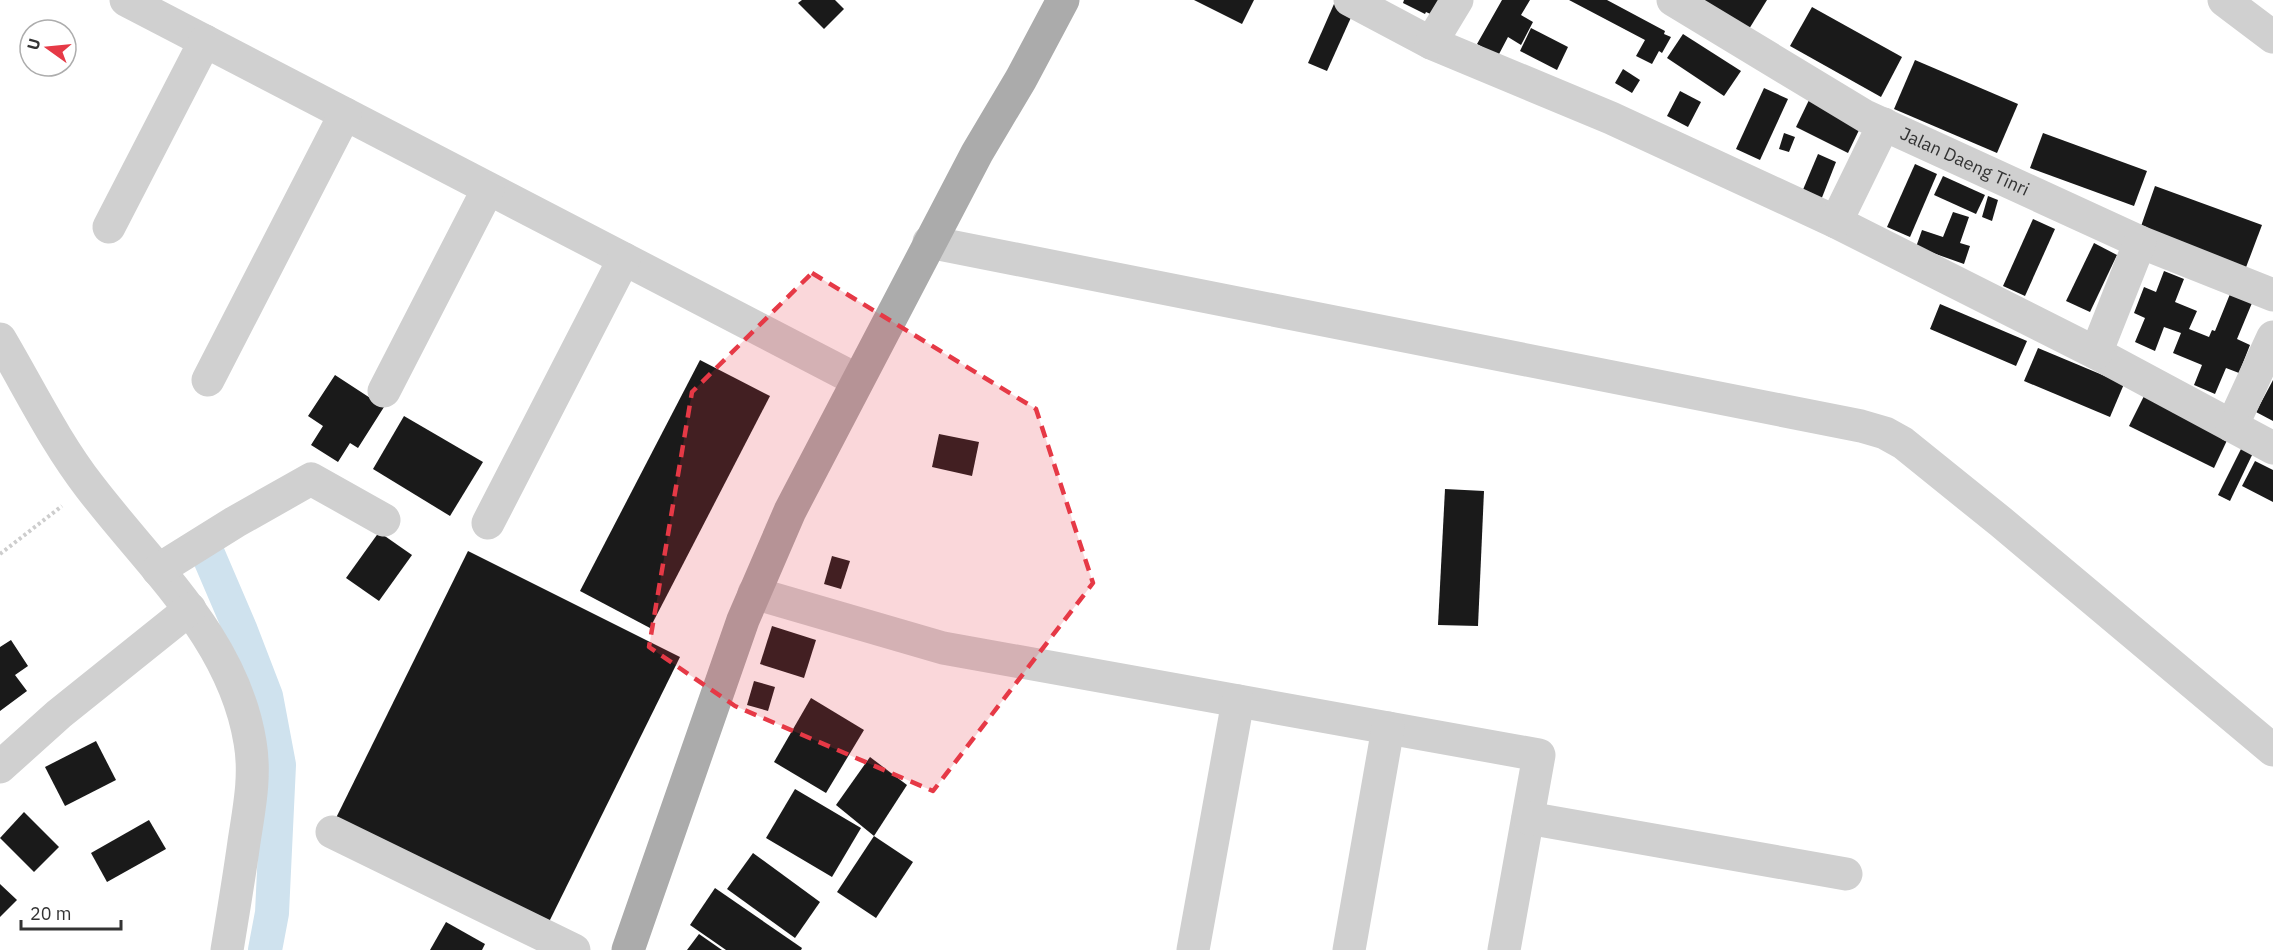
<svg xmlns="http://www.w3.org/2000/svg" width="2273" height="950" viewBox="0 0 2273 950" font-family="'IBM Plex Sans',sans-serif">
<rect width="100%" height="100%" fill="#fff"/>
<g fill="none" stroke-linecap="round" stroke-linejoin="round">
<path stroke="#cfe2ee" stroke-width="34" d="M208 554 241 631 266 696 279 765 272 913 265 950"/>
</g>
<g fill="#1a1a1a">
<path d="M802 0H835L844 9 824 29 798 3Z"/>
<path d="M1194 0H1254L1242 24Z"/>
<path d="M1404 0H1446L1437 17 1426 12 1425 14 1403 3Z"/>
<path d="M1502 0H1530L1521 15 1533 22 1521 45 1508 37 1498 56 1477 44Z"/>
<path d="M1569 0H1607L1665 31 1664 34 1671 37 1662 53 1659 51 1652 64 1636 56 1645 40Z"/>
<path d="M1703 0H1767L1749 29Z"/>
<path d="M1334 4 1353 13 1327 71 1308 63Z"/>
<path d="M1812 7 1902 57 1881 97 1790 46Z"/>
<path d="M1531 28 1568 47 1557 70 1520 51Z"/>
<path d="M1683 34 1741 71 1724 96 1667 58Z"/>
<path d="M1915 60 2018 104 1997 153 1894 109Z"/>
<path d="M1623 69 1640 80 1632 93 1615 83Z"/>
<path d="M1764 88 1788 99 1760 160 1736 149Z"/>
<path d="M1680 91 1701 102 1688 127 1667 116Z"/>
<path d="M1809 100 1861 126 1848 153 1796 127Z"/>
<path d="M1784 133 1795 137 1789 152 1779 149Z"/>
<path d="M2043 133 2147 171 2134 206 2030 168Z"/>
<path d="M1818 154 1836 162 1821 200 1802 192Z"/>
<path d="M1915 164 1937 174 1910 237 1887 227Z"/>
<path d="M1943 176 1985 195 1976 214 1934 195Z"/>
<path d="M2155 186 2262 225 2245 270 2139 232Z"/>
<path d="M1988 196 1998 200 1992 221 1982 217Z"/>
<path d="M1953 212 1969 217 1960 243 1970 246 1964 264 1916 247 1922 230 1943 237Z"/>
<path d="M2033 219 2055 229 2025 296 2003 286Z"/>
<path d="M2094 243 2117 255 2090 312 2066 301Z"/>
<path d="M2164 271 2184 279 2175 302 2197 311 2189 329 2209 337 2212 330 2215 331 2230 294 2252 303 2237 339 2250 345 2239 373 2226 368 2215 394 2194 385 2202 365 2173 353 2181 333 2164 327 2155 351 2135 342 2145 318 2134 313 2144 287 2156 292Z"/>
<path d="M1940 304 2027 341 2016 366 1930 329Z"/>
<path d="M2038 348 2124 384 2110 417 2024 381Z"/>
<path d="M700 360 770 396 650 628 580 591Z"/>
<path d="M335 375 384 407 358 448 350 443 338 462 311 445 323 426 308 416Z"/>
<path d="M2273 380V421L2256 412Z"/>
<path d="M2146 392 2230 434 2214 468 2129 426Z"/>
<path d="M404 416 483 462 450 516 373 469Z"/>
<path d="M939 434 979 442 972 476 932 467Z"/>
<path d="M2243 445 2254 451 2230 501 2218 495Z"/>
<path d="M2255 461 2273 470V502L2242 486Z"/>
<path d="M1445 489 1484 491 1478 626 1438 625Z"/>
<path d="M379 532 412 555 379 601 346 578Z"/>
<path d="M468 551 680 657 547 926 335 820Z"/>
<path d="M832 556 850 561 841 589 824 584Z"/>
<path d="M772 626 816 640 804 678 760 664Z"/>
<path d="M11 640 28 666 15 675 27 691 0 711V647Z"/>
<path d="M754 681 775 687 768 711 747 705Z"/>
<path d="M811 698 864 730 826 793 774 762Z"/>
<path d="M96 741 116 780 65 806 45 767Z"/>
<path d="M870 757 907 785 874 836 836 805Z"/>
<path d="M795 789 861 828 832 877 766 838Z"/>
<path d="M24 812 59 847 34 872 0 838Z"/>
<path d="M149 820 166 849 107 882 91 853Z"/>
<path d="M874 836 913 862 876 918 837 892Z"/>
<path d="M753 853 820 902 795 938 727 889Z"/>
<path d="M0 884 17 900 0 917Z"/>
<path d="M715 888 802 948 801 950H726L690 925Z"/>
<path d="M446 922 485 944 482 950H430Z"/>
<path d="M699 934 722 950H687Z"/>
</g>
<g fill="none" stroke-linecap="round" stroke-linejoin="round">
<path stroke="#cdcdcd" stroke-width="4" stroke-dasharray="3 3" stroke-linecap="butt" d="M0 554 62 506"/>
<g stroke="#d0d0d0" stroke-width="33">
<path d="M126 0 857 380"/>
<path d="M1350 0 1431 43 1611 118 1836 222 2096 353 2232 426 2273 337"/>
<path id="s1" d="M1673 0 1865 116 2140 242 2273 295"/>
<path d="M2224 0 2273 37"/>
<path d="M1431 43 1457 0"/>
<path d="M1836 222 1884 124"/>
<path d="M109 227 205 41"/>
<path d="M929 242 1861 426 1885 433 1903 443 2001 522 2273 750"/>
<path d="M0 339C29 388 55 442 90 487 151 567 233 638 250 742 256 776 249 809 244 842 239 878 233 914 227 950"/>
<path d="M2096 353 2140 242"/>
<path d="M208 380 345 114"/>
<path d="M384 391 488 189"/>
<path d="M2232 426 2273 448"/>
<path d="M488 523 624 259"/>
<path d="M158 570 235 522 311 479 384 520"/>
<path d="M754 593 943 648 1539 755 1504 950"/>
<path d="M0 767 59 714 190 609"/>
<path d="M1528 818 1846 874"/>
<path d="M332 832 574 950"/>
<path d="M1193 950 1238 701"/>
<path d="M1349 950 1388 728"/>
</g>
<path stroke="#ababab" stroke-width="33" d="M628 950 743 620 790 511 977 153 1021 79 1063 0"/>
</g>
<path fill="#e63946" fill-opacity="0.2" stroke="#e63946" stroke-width="4.5" stroke-dasharray="12 8" stroke-linejoin="round" d="M812 273 1036 409 1093 583 933 791 735 706 649 647 692 392Z"/>
<g text-anchor="middle" stroke-width="6" stroke-linejoin="round" paint-order="stroke">
<g font-size="18" fill="#333" stroke="#fff">
<text dy="6" stroke="none"><textPath href="#s1" startOffset="334">Jalan Daeng Tinri</textPath></text>
</g>
</g>
<g transform="translate(48 48) rotate(285)"><circle r="28" fill="#ffffff" stroke="#adadad" stroke-width="1.5"/>
<path d="M0-4.5L10 22L0 15L-10 22Z" fill="#e63946"/>
<text y="-9" font-size="16" font-weight="bold" text-anchor="middle" fill="#333333">U</text>
</g>
<path d="M21 920v9h100v-9" fill="none" stroke="#333333" stroke-width="3"/>
<text x="30" y="920" font-size="18" fill="#333333" stroke="#ffffff" stroke-width="4.5" paint-order="stroke">20 m</text>
</svg>
